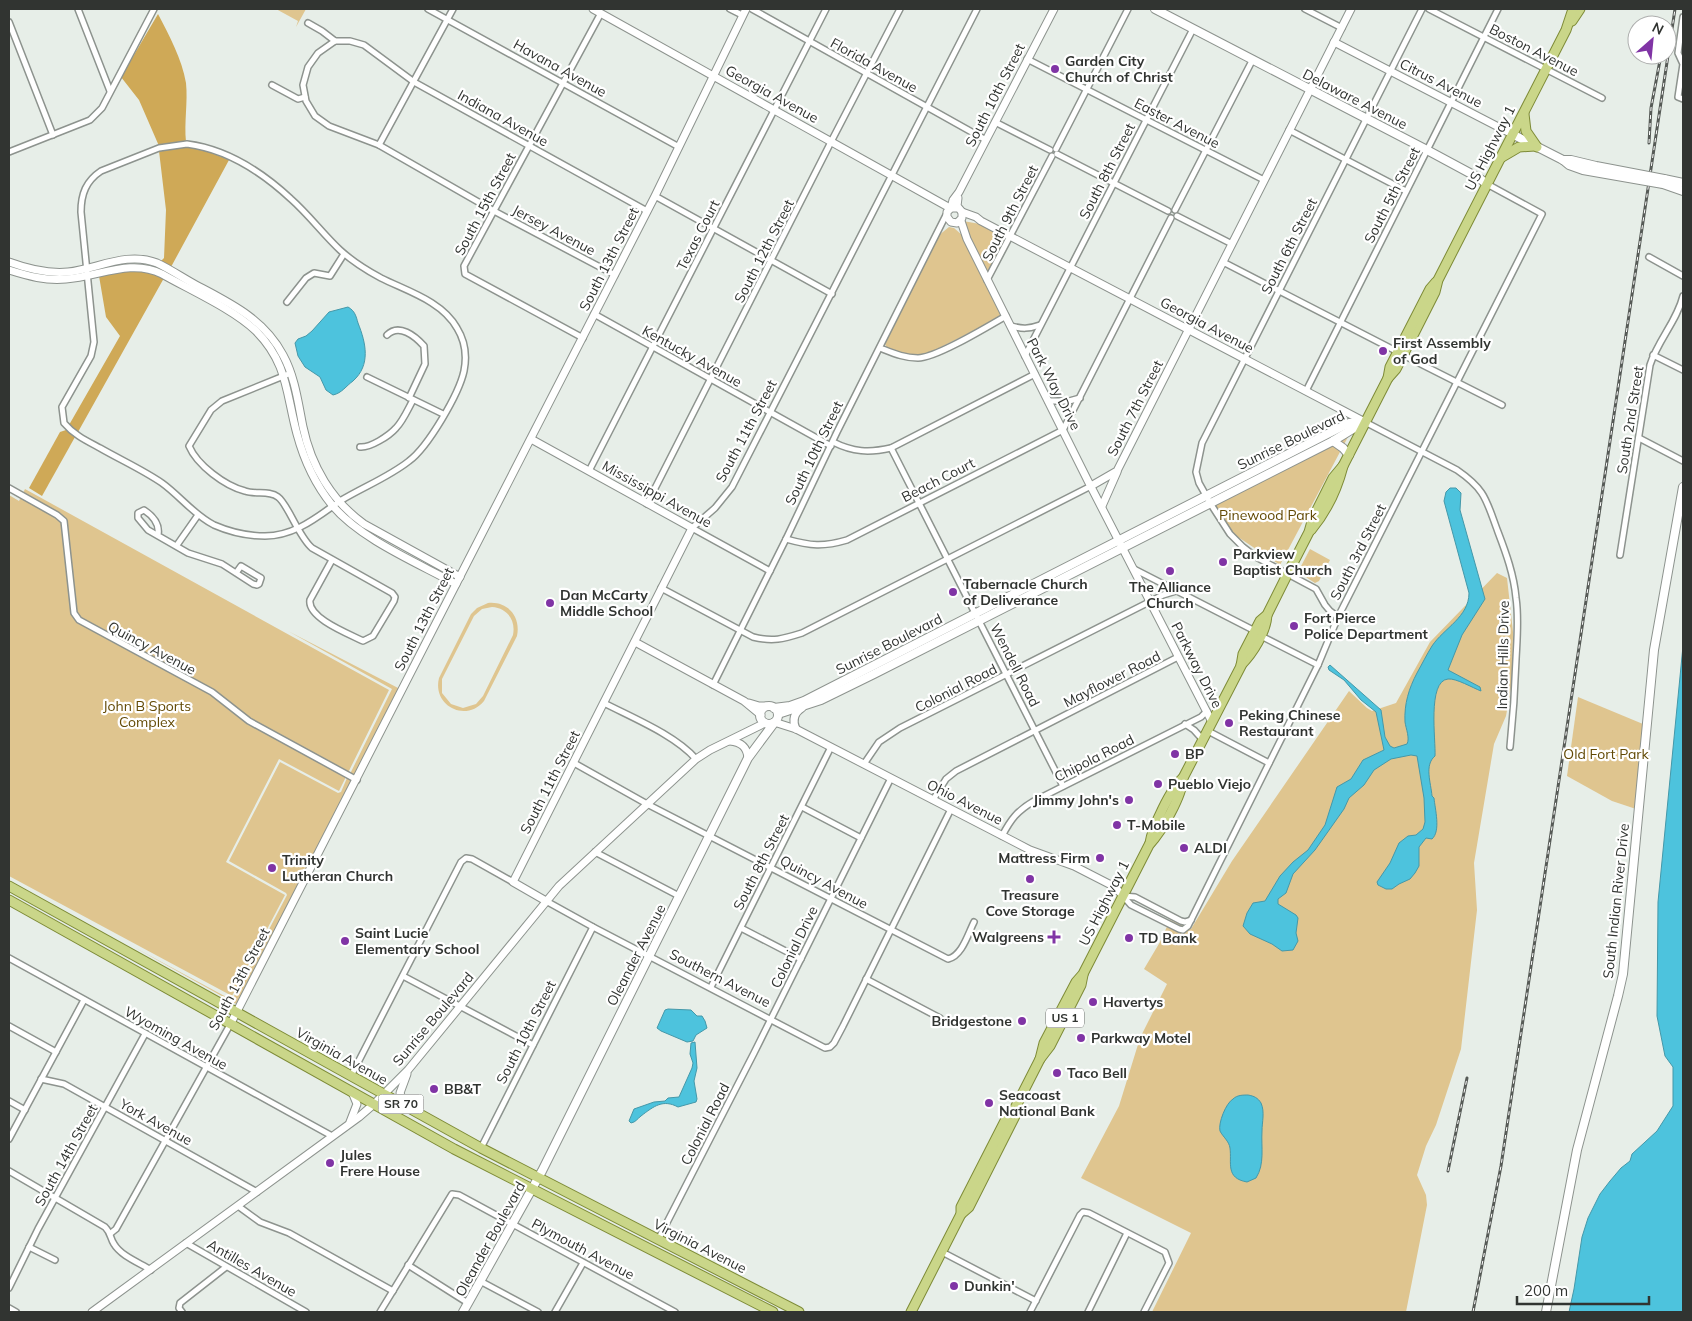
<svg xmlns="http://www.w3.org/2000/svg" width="1692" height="1321" viewBox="0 0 1692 1321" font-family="Mulish,sans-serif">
<rect width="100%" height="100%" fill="#e7eee8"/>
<g fill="#dfc58f" fill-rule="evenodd">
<path d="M276 9H306L296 27 298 21Z"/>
<path d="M963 221 980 224 1007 238 988 275 968 237Z"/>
<path d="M949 227 954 228 962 235 1001 315V317L929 353C914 356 901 354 887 348L885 344 938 236Z"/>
<path d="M1349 435 1280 565 1235 535 1214 506Z"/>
<path d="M25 489 389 690 339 791 279 759 226 862 285 895 232 996 9 876V495L19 501Z"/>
<path d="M1310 549 1330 560 1319 581 1315 583 1298 572Z"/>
<path d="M1497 573 1507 578 1513 632 1512 682 1506 716 1494 744 1474 863 1477 910 1461 1049 1436 1125 1426 1146 1417 1175 1426 1195 1427 1205 1406 1312H1152L1191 1233 1081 1178 1119 1106 1140 1038 1167 984 1144 969 1160 942 1170 920 1191 929 1232 861 1349 691 1367 708 1372 711 1396 703 1430 642Z"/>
<path d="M488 603C508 601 521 617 517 636L484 701C466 723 432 706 439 678L471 614 477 608ZM492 607C507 608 516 620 513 635L483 696 476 704 463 708 451 704 442 693V679L474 616 482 609Z"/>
<path d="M288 631 400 689 356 777 350 774 392 689Z"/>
<path d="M1578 697 1643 724 1636 809 1612 801 1567 776Z"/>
<path d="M280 762 338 793 341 792 347 778 353 782 238 1005 132 946 230 999 233 998 287 895 286 893 229 861Z"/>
</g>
<g fill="#cfa957">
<path d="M158 14C169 35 182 59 186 83 188 102 184 122 186 142L159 146 139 100 121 77Z"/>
<path d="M186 147 202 149 229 160 171 267 160 262 164 258 166 210 159 151Z"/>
<path d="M127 270H146L164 278 78 432 69 425 120 336 106 317 99 276Z"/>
<path d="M66 430 75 437 42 496 29 488 60 432Z"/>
</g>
<g fill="#4dc3dd" stroke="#4598a9">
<path d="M348 307C355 311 356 316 358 323 366 343 371 365 353 381 346 386 342 393 333 395L326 390 320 377 305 367 298 356 295 343 298 339 306 336 312 331 329 312Z"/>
<path d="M1450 488H1456L1461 493 1460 510 1485 599 1462 635 1448 670 1480 687 1481 691C1473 688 1456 678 1448 679 1427 681 1436 741 1435 756 1424 765 1431 783 1432 796L1434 798C1435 809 1441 831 1432 839L1426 838 1419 847V866L1415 873 1410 879 1399 884 1392 889H1386L1378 885 1377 882 1390 863 1399 843 1408 836 1416 835 1423 829 1425 822 1424 798 1417 756 1411 755 1391 759 1374 770 1364 785 1349 798 1344 809 1315 850 1293 874 1286 893 1278 899V904L1296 915 1298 918 1296 933 1298 941 1293 950 1282 951 1272 944 1250 934 1243 926 1247 913 1253 903 1265 901 1280 876 1293 862 1308 850 1325 825 1337 787 1351 779 1363 760 1384 750 1376 712 1361 700 1344 680 1329 670 1328 667 1330 665 1381 710 1385 737 1390 746 1394 748 1407 744C1410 738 1406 729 1405 722 1404 704 1409 688 1417 673 1422 664 1427 654 1432 646 1444 628 1469 617 1469 593L1444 501 1446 492Z"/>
<path d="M1683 646V1312H1569L1574 1289 1582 1237 1588 1218 1600 1194 1610 1181 1621 1168 1630 1161 1632 1154 1657 1131 1673 1106V1067L1665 1056 1657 1016 1658 902Z"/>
<path d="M668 1009 691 1010 697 1016H702L705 1021 707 1028 696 1035 693 1041 687 1042 661 1031 657 1028 665 1010Z"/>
<path d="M695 1042 697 1068 694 1081 697 1099 696 1102 678 1107C663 1099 654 1106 641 1116 637 1119 636 1122 631 1123L629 1121 634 1109 654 1102 665 1101 668 1098 679 1097 692 1068 693 1063 690 1054 691 1043Z"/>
<path d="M1248 1095C1254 1096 1258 1098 1261 1103 1265 1112 1262 1122 1262 1131 1261 1147 1265 1164 1256 1178L1247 1182C1225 1178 1232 1163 1230 1148 1229 1141 1223 1137 1220 1131 1218 1123 1226 1103 1233 1099 1237 1095 1243 1095 1248 1095Z"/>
</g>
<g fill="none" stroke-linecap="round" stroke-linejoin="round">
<defs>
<g id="minor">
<path d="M78 9 110 91"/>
<path d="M428 9 679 147"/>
<path d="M730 9 742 15"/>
<path d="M752 9 986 140"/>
<path d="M1305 9 1342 28"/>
<path d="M1429 9 1602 98"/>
<path d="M1683 17 1678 53 1683 64 1678 97 1683 99"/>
<path d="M9 22 53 135"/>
<path d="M308 23 322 31 335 41"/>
<path d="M1027 59 1264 180"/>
<path d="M272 85 298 99 305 97"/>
<path d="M995 122 1050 150"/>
<path d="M1289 130 1406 191"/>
<path d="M187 144C226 149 262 172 291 199 309 215 323 234 340 250 352 261 366 270 381 278 407 291 442 301 457 328 465 341 467 356 464 371 459 394 428 447 409 461 389 477 363 487 340 501 317 517 295 536 265 536 248 536 230 532 214 525 194 515 180 496 162 483 143 470 121 460 100 448 87 441 74 435 64 423L62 407 91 356 94 342 81 212C81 194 86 181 101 171L159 148Z"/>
<path d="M379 145 453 9"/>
<path d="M1056 149 1128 9"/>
<path d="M9 152 90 120 102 108 154 9"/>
<path d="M1057 154 1168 211"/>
<path d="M655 196 832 294"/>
<path d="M1175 210 1253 59"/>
<path d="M1177 216 1232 244"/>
<path d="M1649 257 1683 276"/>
<path d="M1223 262 1398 352"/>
<path d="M615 275 494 211 379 145 329 126 315 116 306 101 303 85 308 67 318 53 335 41H350L364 45 414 82 647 211"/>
<path d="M987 280 1052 156"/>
<path d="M287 302 306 278 314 273 330 276 344 254"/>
<path d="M594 314 831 446"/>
<path d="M1011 326C1022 329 1029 329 1040 325"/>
<path d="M387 335C399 323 415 336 424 346L425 364 409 398"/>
<path d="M583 338 465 274 464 266 601 13"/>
<path d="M880 348C893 353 904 358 918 358 936 358 987 327 1006 316"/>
<path d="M1403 355 1502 405"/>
<path d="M1653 355 1683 370"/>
<path d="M1025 356 1193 29"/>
<path d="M291 373 222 401 211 410 189 446C197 465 225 486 245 491 256 495 269 490 278 497 288 504 298 536 312 548L392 593 395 597 394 601 373 636 363 641C349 634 307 618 310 600L332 560"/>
<path d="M367 377 443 414"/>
<path d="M1306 391 1498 9"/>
<path d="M1048 401H1069L1080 398"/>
<path d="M1365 422 1457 470C1486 490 1486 500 1498 532 1506 553 1514 575 1516 598 1519 618 1517 639 1516 659 1515 689 1513 718 1510 747"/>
<path d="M1639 438 1683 461"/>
<path d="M833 442C853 452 869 453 891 448L1035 374"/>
<path d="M360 447C370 448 389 436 396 428 403 421 408 409 413 400"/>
<path d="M891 448 1063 786"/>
<path d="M589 471 826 9"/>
<path d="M9 488 57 515 64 521 74 613 79 620 212 692 249 721 357 780"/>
<path d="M647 504 833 138 900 9"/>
<path d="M158 535C160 524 153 516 144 510L138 513V518L148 530 188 553 222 564 253 584 257 585 259 584 261 578 241 566 236 573"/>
<path d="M786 539C811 546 823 547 847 540L1063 430 1171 218"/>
<path d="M177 545 198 515"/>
<path d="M1620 555 1650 365C1658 340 1677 321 1683 296"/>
<path d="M1134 569 1255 631"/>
<path d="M770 571 692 528 715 508 732 487 977 9"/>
<path d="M661 588 753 637C773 642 783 639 802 633L1091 486"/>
<path d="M1338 617 1330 611 1325 605 1316 589 1256 557 1243 547 1230 534 1212 506 1199 483 1196 472 1202 443 1422 9"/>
<path d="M1261 636 1318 665"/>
<path d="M713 685 786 539 837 432 946 215"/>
<path d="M604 703C633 718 675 735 696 759"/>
<path d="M1185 724 1194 730 1203 740"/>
<path d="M1208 731 1269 763"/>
<path d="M574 763 647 804 948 959C962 956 968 934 974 922"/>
<path d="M864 764 879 742 900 728 1163 595 1176 591"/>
<path d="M933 800 946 779 956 771 1178 657"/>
<path d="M802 807 861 838"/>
<path d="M1002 836C1011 819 1017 811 1034 801L1201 717 1207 711"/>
<path d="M595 852 679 896"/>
<path d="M1123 896 1131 905 1179 929 1183 930 1188 926 1318 665 1338 617 1542 214 1487 184"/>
<path d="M1123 896 1135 897 1181 921 1185 922 1191 920"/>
<path d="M546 901 593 927 825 1048 830 1047 834 1043 843 1026 951 809"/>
<path d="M741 928 801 959"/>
<path d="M9 958 332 1136"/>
<path d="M403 976 533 1045"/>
<path d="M866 979 940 1018"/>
<path d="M711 987 831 747"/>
<path d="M9 1026 56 1052"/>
<path d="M351 1076 461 862 466 858 472 859 513 882"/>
<path d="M41 1079 64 1084 257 1192"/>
<path d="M9 1101 25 1110"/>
<path d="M9 1139 84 1000"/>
<path d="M481 1148 593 927"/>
<path d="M9 1171 105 1227C111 1233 110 1238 114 1244 121 1256 140 1263 151 1270"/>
<path d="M238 1206 260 1222 289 1233 393 1291"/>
<path d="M111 1233 116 1229 231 1023"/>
<path d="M658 1240 754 1053 891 778"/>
<path d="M186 1243 306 1312"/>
<path d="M29 1247 55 1260"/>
<path d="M942 1252 1036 1301"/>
<path d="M408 1265 468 1303"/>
<path d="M480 1281 538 1312"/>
<path d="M9 1288 38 1229 145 1034"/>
<path d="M9 1308 16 1312"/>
<path d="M182 1312 179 1308 180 1303 226 1267"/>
<path d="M380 1312 452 1194 459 1195 675 1312"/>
<path d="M555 1312 583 1263"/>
<path d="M1030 1312 1080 1215 1083 1212 1089 1213 1165 1252 1169 1263 1144 1312"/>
<path d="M1088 1312 1127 1233"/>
</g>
<g id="tertiary">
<path d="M593 9 950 208"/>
<path d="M1334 42 1512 134"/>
<path d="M958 198 957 206 962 212V218L957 223 951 222 947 217V212L951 208H958"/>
<path d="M951 208 953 200 959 192 1054 9"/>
<path d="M962 212 976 217 981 221 1365 422"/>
<path d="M961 221 967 239 1088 481 1212 722"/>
<path d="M9 262C28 269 47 274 68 272 97 269 127 251 157 263 170 269 183 278 196 285 230 303 264 319 283 355 295 377 298 402 303 427 311 466 332 501 364 524L460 577"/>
<path d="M9 270C28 276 46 281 66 279 98 277 131 258 162 274 190 290 233 309 256 331 288 363 286 394 297 434 304 460 315 484 332 505 360 539 418 563 456 584"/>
<path d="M531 439 692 528 513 882 546 901"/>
<path d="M1091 486 1117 471 1351 9"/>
<path d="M1102 506 1117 472"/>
<path d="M635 642 744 701 761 715"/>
<path d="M749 703 759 706H767"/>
<path d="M774 722 796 729 1030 850 1074 866 1115 887 1123 896"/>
<path d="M796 729C792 720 794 713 802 708"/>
<path d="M730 741C741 742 747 747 748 758"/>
<path d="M231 1023 655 196 746 9"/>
<path d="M405 1106 400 1093 407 1074"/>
<path d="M350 1122 357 1104 352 1092"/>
<path d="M92 1312 359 1117 374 1104 408 1070 559 886 696 759 710 750 765 723"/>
</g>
<g id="secondary">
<path d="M1155 9 1427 150 1479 178 1487 184"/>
<path d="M1512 134 1563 160"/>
<path d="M1664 179 1683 183"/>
<path d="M1663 184 1683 191"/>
<path d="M1333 441 1343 448 1349 455"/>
<circle cx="769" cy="715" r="9"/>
<path d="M774 708 790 706 804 701 1349 423 1365 422"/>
<path d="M778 714 821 700 874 674 1333 441 1364 422"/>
<path d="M463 1312 542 1171 748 758 774 723"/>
<path d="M1546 1312 1577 1150 1618 996 1623 974 1654 650 1683 487"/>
</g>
<g id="primary">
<path d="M1572 21 1580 9"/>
<path d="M1524 114 1526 131 1537 147"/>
<path d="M1502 157 1519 147 1535 146"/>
<path d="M1388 378 1396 369 1435 292 1438 280 1566 30 1573 9"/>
<path d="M1311 530C1326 512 1337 489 1343 466L1388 378 1390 367 1430 289 1436 282"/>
<path d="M1241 665C1253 653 1266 632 1267 615"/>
<path d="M1150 843C1152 828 1171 788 1183 778"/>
<path d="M9 886 481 1148 799 1312"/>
<path d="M9 900 454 1149 773 1312"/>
<path d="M1040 1059 1044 1043 1076 982 1083 974 1149 845C1162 831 1182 796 1183 778L1241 666 1243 654 1260 621 1267 615 1288 573 1309 532 1313 518 1333 478 1343 466"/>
<path d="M961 1214 969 1207 1015 1116 1013 1112 1040 1059 1050 1046 1081 985 1083 975"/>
<path d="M911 1312 961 1214V1207L1009 1113 1013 1112"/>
</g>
</defs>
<use href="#minor" stroke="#8d938e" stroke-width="8"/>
<use href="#tertiary" stroke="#8d938e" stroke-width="9"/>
<use href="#secondary" stroke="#8d938e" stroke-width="10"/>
<use href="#primary" stroke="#7e8b37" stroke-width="11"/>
<use href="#minor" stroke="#fff" stroke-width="5"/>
<use href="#tertiary" stroke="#fff" stroke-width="7"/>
<use href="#secondary" stroke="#fff" stroke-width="8"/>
<use href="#primary" stroke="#cad689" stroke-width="9"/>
<defs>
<g id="rail">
<path d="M1649 143 1651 108 1661 55"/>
<path d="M1448 1171 1467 1078"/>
<path d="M1473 1312 1501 1166 1675 9"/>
</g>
</defs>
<use href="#rail" stroke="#565a56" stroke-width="3"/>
<use href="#rail" stroke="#fff" stroke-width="1" stroke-dasharray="4" stroke-linecap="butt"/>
<defs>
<g id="secondary-bridge">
<path d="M1563 160 1569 165 1583 170 1663 184"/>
<path d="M1563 160H1571L1596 166 1664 179"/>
</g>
</defs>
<use href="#secondary-bridge" stroke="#8d938e" stroke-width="10" stroke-linecap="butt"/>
<use href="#secondary-bridge" stroke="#fff" stroke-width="8"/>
</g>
<g fill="#8034a5" stroke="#fff" stroke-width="2">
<circle cx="1055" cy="69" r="5"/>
<circle cx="1383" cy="351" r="5"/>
<circle cx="1223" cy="562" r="5"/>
<circle cx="1170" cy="571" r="5"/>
<circle cx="953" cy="592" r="5"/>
<circle cx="550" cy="603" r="5"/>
<circle cx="1294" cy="626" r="5"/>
<circle cx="1229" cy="723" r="5"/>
<circle cx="1175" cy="754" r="5"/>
<circle cx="1158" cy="784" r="5"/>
<circle cx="1129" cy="800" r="5"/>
<circle cx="1117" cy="825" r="5"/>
<circle cx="1184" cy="848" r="5"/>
<circle cx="1100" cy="858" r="5"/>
<circle cx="272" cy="868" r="5"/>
<circle cx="1030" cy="879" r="5"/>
<path d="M1051.5 929.5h5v5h5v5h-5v5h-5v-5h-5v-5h5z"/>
<circle cx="1129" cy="938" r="5"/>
<circle cx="345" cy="941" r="5"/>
<circle cx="1093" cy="1002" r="5"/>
<circle cx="1022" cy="1021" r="5"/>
<circle cx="1081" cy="1038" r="5"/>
<circle cx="1057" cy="1073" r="5"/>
<circle cx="434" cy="1089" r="5"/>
<circle cx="989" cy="1103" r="5"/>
<circle cx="330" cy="1163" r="5"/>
<circle cx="954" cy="1286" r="5"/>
</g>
<g text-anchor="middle" stroke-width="4.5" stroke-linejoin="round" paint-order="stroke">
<g fill="#fff" stroke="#6f716f" stroke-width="1">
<rect x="1046" y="1008.5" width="38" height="19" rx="4"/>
<rect x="378.5" y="1094.5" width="45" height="19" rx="4"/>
</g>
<g font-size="12" font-weight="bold" fill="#313431">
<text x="1065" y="1022">US 1</text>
<text x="401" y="1108">SR 70</text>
</g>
<g font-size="14" fill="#313431" stroke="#fff">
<text transform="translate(1534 50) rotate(27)" y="5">Boston Avenue</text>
<text transform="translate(874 65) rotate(29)" y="5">Florida Avenue</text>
<text transform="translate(560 68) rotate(29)" y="5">Havana Avenue</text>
<text transform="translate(1441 83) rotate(27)" y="5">Citrus Avenue</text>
<text transform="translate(772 94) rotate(29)" y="5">Georgia Avenue</text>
<text transform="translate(995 95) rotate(-63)" y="5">South 10th Street</text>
<text transform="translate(1355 99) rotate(27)" y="5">Delaware Avenue</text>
<text transform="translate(503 118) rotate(29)" y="5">Indiana Avenue</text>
<text transform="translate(1177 123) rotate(27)" y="5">Easter Avenue</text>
<text transform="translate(1490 148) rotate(-63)" y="5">US Highway 1</text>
<text transform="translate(1107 171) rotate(-63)" y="5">South 8th Street</text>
<text transform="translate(1392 195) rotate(-63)" y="5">South 5th Street</text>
<text transform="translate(485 204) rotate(-62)" y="5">South 15th Street</text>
<text transform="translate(1010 213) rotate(-63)" y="5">South 9th Street</text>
<text transform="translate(554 230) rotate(28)" y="5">Jersey Avenue</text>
<text transform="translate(698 235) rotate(-63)" y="5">Texas Court</text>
<text transform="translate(1289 246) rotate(-63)" y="5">South 6th Street</text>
<text transform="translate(764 251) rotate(-63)" y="5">South 12th Street</text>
<text transform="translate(609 259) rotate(-63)" y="5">South 13th Street</text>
<text transform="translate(1207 325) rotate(28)" y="5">Georgia Avenue</text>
<text transform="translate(692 356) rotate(29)" y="5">Kentucky Avenue</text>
<text transform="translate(1054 384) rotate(63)" y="5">Park Way Drive</text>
<text transform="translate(1135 408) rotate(-63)" y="5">South 7th Street</text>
<text transform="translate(1630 420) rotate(-81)" y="5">South 2nd Street</text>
<text transform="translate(746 431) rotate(-62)" y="5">South 11th Street</text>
<text transform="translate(1291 440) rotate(-26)" y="5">Sunrise Boulevard</text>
<text transform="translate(814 453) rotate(-64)" y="5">South 10th Street</text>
<text transform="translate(938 480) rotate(-27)" y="5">Beach Court</text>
<text transform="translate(657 494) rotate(29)" y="5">Mississippi Avenue</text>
<text transform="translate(1358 552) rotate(-63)" y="5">South 3rd Street</text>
<text transform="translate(424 619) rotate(-63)" y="5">South 13th Street</text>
<text transform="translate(889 644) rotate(-27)" y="5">Sunrise Boulevard</text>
<text transform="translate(152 648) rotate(28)" y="5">Quincy Avenue</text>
<text transform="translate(1503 655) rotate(-89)" y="5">Indian Hills Drive</text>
<text transform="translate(1015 665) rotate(63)" y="5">Wendell Road</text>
<text transform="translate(1197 665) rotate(63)" y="5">Parkway Drive</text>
<text transform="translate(1112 679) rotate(-27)" y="5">Mayflower Road</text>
<text transform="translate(956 688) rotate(-27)" y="5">Colonial Road</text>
<text transform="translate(1094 758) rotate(-27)" y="5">Chipola Road</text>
<text transform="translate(550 782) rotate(-63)" y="5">South 11th Street</text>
<text transform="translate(965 802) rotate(27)" y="5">Ohio Avenue</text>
<text transform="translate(761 862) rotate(-63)" y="5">South 8th Street</text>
<text transform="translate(824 882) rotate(28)" y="5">Quincy Avenue</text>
<text transform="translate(1616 901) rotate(-84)" y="5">South Indian River Drive</text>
<text transform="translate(1104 903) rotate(-63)" y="5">US Highway 1</text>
<text transform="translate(794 947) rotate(-64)" y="5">Colonial Drive</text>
<text transform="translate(636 955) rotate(-63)" y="5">Oleander Avenue</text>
<text transform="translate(720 978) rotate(27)" y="5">Southern Avenue</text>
<text transform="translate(239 979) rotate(-62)" y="5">South 13th Street</text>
<text transform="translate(433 1019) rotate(-50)" y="5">Sunrise Boulevard</text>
<text transform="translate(526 1032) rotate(-63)" y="5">South 10th Street</text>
<text transform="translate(176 1038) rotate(29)" y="5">Wyoming Avenue</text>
<text transform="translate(342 1056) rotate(29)" y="5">Virginia Avenue</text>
<text transform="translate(156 1122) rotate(29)" y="5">York Avenue</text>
<text transform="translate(705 1124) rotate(-63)" y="5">Colonial Road</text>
<text transform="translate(66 1155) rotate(-61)" y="5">South 14th Street</text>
<text transform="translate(490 1239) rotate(-61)" y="5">Oleander Boulevard</text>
<text transform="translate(700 1246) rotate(27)" y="5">Virginia Avenue</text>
<text transform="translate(583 1249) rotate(28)" y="5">Plymouth Avenue</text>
<text transform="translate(252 1268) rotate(30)" y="5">Antilles Avenue</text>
</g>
<g font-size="14" font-weight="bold" fill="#313431" stroke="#fff" text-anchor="start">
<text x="1065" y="66">Garden City<tspan x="1065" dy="16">Church of Christ</tspan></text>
<text x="1393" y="348">First Assembly<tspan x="1393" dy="16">of God</tspan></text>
<text x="1233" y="559">Parkview<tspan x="1233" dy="16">Baptist Church</tspan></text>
<text x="963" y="589">Tabernacle Church<tspan x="963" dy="16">of Deliverance</tspan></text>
<text x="1170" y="592" text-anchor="middle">The Alliance<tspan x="1170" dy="16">Church</tspan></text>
<text x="560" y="600">Dan McCarty<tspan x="560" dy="16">Middle School</tspan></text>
<text x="1304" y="623">Fort Pierce<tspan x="1304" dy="16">Police Department</tspan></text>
<text x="1239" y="720">Peking Chinese<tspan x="1239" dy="16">Restaurant</tspan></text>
<text x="1185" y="759">BP</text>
<text x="1168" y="789">Pueblo Viejo</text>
<text x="1119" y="805" text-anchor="end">Jimmy John's</text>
<text x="1127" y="830">T-Mobile</text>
<text x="1194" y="853">ALDI</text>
<text x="1090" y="863" text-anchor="end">Mattress Firm</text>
<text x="282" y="865">Trinity<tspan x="282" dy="16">Lutheran Church</tspan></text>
<text x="1030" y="900" text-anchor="middle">Treasure<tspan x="1030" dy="16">Cove Storage</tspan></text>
<text x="355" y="938">Saint Lucie<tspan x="355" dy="16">Elementary School</tspan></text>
<text x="1044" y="942" text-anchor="end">Walgreens</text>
<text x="1139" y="943">TD Bank</text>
<text x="1103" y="1007">Havertys</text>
<text x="1012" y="1026" text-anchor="end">Bridgestone</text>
<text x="1091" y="1043">Parkway Motel</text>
<text x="1067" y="1078">Taco Bell</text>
<text x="444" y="1094">BB&amp;T</text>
<text x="999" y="1100">Seacoast<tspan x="999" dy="16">National Bank</tspan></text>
<text x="340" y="1160">Jules<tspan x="340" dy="16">Frere House</tspan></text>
<text x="964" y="1291">Dunkin'</text>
</g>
<g font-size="14" fill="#624904" stroke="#fff">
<text x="1268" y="520">Pinewood Park</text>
<text x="147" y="711">John B Sports<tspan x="147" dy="16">Complex</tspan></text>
<text x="1606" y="759">Old Fort Park</text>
</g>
</g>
<rect width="1692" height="1321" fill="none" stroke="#313431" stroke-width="20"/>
<g transform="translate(1652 40) rotate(27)"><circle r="24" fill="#ffffff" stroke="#adaead"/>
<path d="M0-4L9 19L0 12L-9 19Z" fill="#8034a5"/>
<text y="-8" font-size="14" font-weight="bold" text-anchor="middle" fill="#313431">N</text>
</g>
<path d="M1517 1296v8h132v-8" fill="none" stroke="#313431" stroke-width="2.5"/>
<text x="1524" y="1296" font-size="15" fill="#313431" stroke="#ffffff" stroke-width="4" paint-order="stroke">200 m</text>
</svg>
